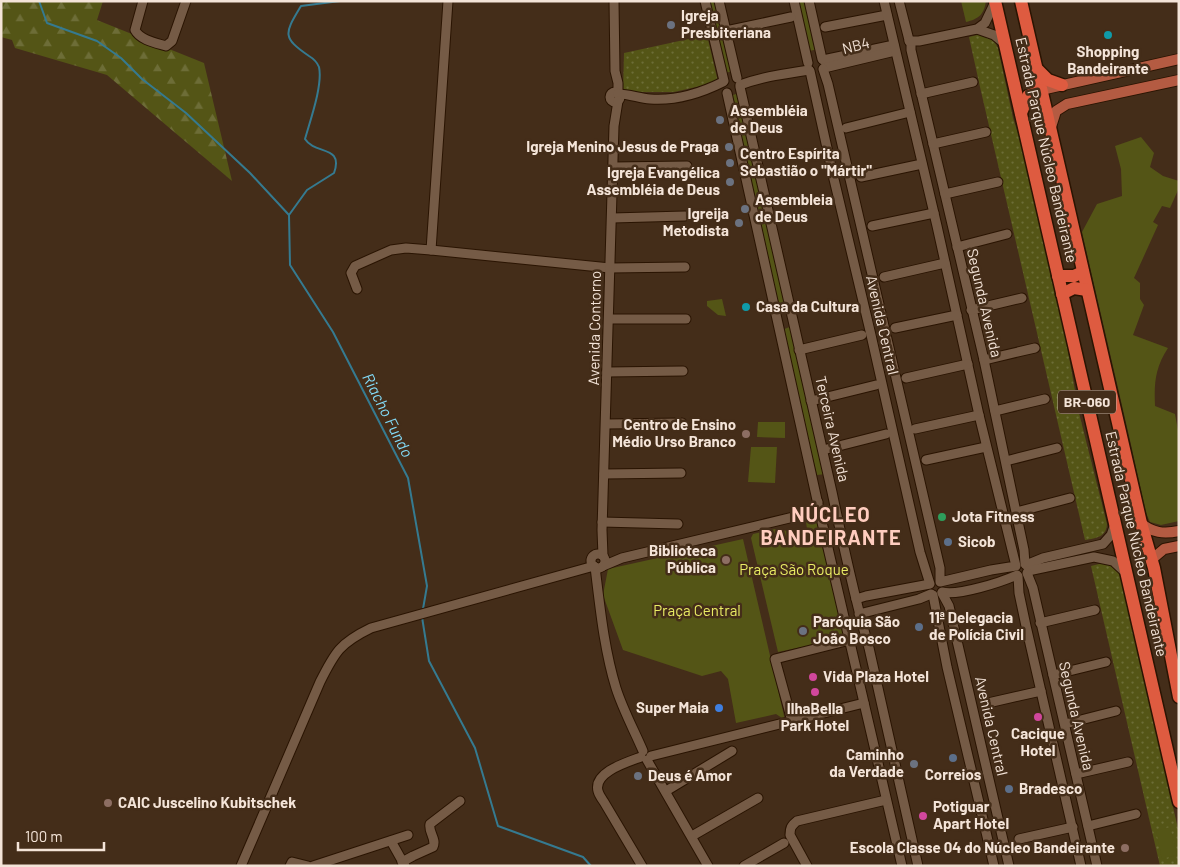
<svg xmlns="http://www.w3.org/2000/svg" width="1180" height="867" viewBox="0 0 1180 867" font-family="Barlow,sans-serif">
<defs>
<pattern id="grass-dots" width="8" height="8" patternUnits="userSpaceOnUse" patternTransform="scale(1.25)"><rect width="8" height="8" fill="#545516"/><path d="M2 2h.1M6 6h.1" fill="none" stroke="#6d6d37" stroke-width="1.8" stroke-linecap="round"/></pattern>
<pattern id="forest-firs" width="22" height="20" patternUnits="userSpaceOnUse" patternTransform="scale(1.25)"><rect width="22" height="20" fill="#545516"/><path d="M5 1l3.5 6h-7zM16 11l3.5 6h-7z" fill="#6d6d37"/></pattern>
</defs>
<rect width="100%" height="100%" fill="#442d19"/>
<g fill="url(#grass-dots)">
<path d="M981 34C990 36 994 40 998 48L1013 118 1023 149 1063 323 1079 413 1107 524C1106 537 1097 538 1085 540L980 87 969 37Z"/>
<path d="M707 35 718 82 674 92H623L624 53Z"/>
<path d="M1103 563C1111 565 1117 568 1120 576L1179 833V866H1160L1091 566Z"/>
</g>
<path fill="url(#forest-firs)" d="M1 1H103L97 20 204 63 232 181 107 75 15 48 12 40 1 37Z"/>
<g fill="#545516">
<path d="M708 1H720L735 71 724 73Z"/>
<path d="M798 1H808L819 49 809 51Z"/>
<path d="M961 1H986C984 15 978 19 966 22Z"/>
<path d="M739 93 789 307 778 309 730 96Z"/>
<path d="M1141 137 1154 153 1150 167 1163 176 1179 181V188L1170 208 1162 206 1153 222 1158 225 1134 278 1140 283V299L1144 305 1133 335 1168 348C1155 368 1154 383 1155 406L1175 414 1179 436V521L1161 525 1150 522 1146 513C1126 419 1103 325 1082 232L1097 204 1122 196 1121 169 1115 146Z"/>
<path d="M722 299 726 316 718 315 707 306V301Z"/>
<path d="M792 326 826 474 817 475 782 330Z"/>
<path d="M758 422H785V438L757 437Z"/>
<path d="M751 447H777L775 483 748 482Z"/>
<path d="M813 519 818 520 845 638 778 652 751 538 753 534 775 529 794 532 807 529 806 522Z"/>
<path d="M743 539 785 720 776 714 736 723 728 679 721 671 702 676 623 650 603 595 608 569Z"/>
<path d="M1170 827 1177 855 1162 859 1156 831Z"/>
</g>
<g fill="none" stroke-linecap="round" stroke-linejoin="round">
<g stroke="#357a90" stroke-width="2">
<path d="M39 1 47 23 97 41 121 58 142 79 186 113 250 173 289 215"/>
<path d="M340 1 301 6C285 33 281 37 309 56 314 59 317 62 319 67 323 85 310 121 305 139 315 155 344 145 334 173L307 190 289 215 290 265 333 332 408 478 427 586 423 609"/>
<path d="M422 617 429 661 475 748 498 826 583 857 591 866"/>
</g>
<defs>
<g id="minor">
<path d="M143 1 135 30C140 40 156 43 166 46L172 41 186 1"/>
<path d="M614 1 615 71 618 83V94"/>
<path d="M705 1 724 81"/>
<path d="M719 1 737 78"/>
<path d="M794 1 808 63"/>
<path d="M809 1 822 59"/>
<path d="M899 1 909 40 911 44V50L984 360 1024 550 1025 564"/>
<path d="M825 27 887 15"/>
<path d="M977 29 994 35 1005 44"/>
<path d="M726 31 791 17"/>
<path d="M909 41H919L977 29 985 23 995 2"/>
<path d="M823 60 894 45"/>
<path d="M824 68 895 51"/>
<path d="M823 69 828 84 940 568V582L991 570 1016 566 979 415 937 226 884 1"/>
<path d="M810 71 833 175 871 335 920 552 930 584 866 596 856 599"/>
<path d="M740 85C765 76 784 74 809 70"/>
<path d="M740 87 832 492C843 544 854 597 869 648L918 866"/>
<circle cx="615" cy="97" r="5"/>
<path d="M727 93 821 518 902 866"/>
<path d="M618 94C629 94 639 98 650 99 675 101 701 93 723 82"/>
<path d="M921 94 973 82"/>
<path d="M846 128 910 112"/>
<path d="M933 144 986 132"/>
<path d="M613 167 687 166"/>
<path d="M861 177 922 164"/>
<path d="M945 194 998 182"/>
<path d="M612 218 685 216"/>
<path d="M872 226 934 213"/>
<path d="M957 247 1007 234"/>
<path d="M431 250 448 1"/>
<path d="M884 277 945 263"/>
<path d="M357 289 351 273 355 266 391 250 406 248 431 250 610 268 685 267"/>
<path d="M971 310 1022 298"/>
<path d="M609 319H686"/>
<path d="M895 328 957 315"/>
<path d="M799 350 862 335"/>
<path d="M984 360 1035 348"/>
<path d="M607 372 683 371"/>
<path d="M906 378 968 364"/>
<path d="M811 401 876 385"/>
<path d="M995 411 1045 399"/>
<path d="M606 424 682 423"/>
<path d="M915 429 979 415"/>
<path d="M823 450 886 434"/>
<path d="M926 460 986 447"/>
<path d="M1006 461 1057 448"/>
<path d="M604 474 681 473"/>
<path d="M1017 512 1070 498"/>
<path d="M602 522 678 524"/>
<circle cx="598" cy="561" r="7"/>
<path d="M603 556 602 530 614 126 618 101"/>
<path d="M1026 565 1043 558 1103 544 1111 535 1115 524"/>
<path d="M603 566 622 558 806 514 812 511 818 502"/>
<path d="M595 567C600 607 604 649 616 688 623 710 634 730 643 751"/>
<path d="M1028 571 1094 557 1113 561 1126 573"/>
<path d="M1027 573 1033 588 1097 866"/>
<path d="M1018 576 1019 593 1026 626 1081 866"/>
<path d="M942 592C959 596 1001 582 1017 575"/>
<path d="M942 593 949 606 1009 866"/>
<path d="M933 595 947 667 994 866"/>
<path d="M859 614 919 599 931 594"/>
<path d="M1040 623 1095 610"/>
<path d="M1053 675 1106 662"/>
<path d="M988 703 1041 691"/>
<path d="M792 721 775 659 850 640"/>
<path d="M1065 724 1116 711"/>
<path d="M651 756 864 703"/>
<path d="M641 757C628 762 593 772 598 791 599 795 602 799 604 802L642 866"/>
<path d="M647 760 708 866"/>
<path d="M1076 774 1128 762"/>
<path d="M666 791 732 751"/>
<path d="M1088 826 1136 814"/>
<path d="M692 836 758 798"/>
<path d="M1019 839 1073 827"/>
<path d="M391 841 405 866"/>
<path d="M402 862 413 856 433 847C437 839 428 832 430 824L460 801"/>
<path d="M241 866 320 682C335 652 340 643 371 628L594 566"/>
<path d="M290 866 292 862 308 866"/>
<path d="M313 866 408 835"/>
<path d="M744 866 784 843"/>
<path d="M807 866 790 835C790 828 791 826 797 821L886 800"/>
</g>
<g id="major">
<path d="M1041 90 1179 59"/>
<path d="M1051 127 1056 111 1067 104 1179 80"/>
<path d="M1141 523C1152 533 1164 534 1179 531"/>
<path d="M1151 560 1164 549 1179 546"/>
</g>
<g id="highway">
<path d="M995 1 1179 802"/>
<path d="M1021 1 1141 523 1154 568 1179 697"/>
<path d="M1037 69 1048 80 1062 85"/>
<path d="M1021 113 1028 96 1041 90"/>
<path d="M1058 276H1074L1083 272"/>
<path d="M1062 294 1074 288 1087 290"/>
</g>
</defs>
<use href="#minor" stroke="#2a1402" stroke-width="11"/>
<use href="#major" stroke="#2a1402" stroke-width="12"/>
<use href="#highway" stroke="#2a1402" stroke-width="15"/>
<use href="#minor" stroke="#755b46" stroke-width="9"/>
<use href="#major" stroke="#b45b42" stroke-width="10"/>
<use href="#highway" stroke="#de5b40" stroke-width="12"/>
</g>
<g fill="#6b7280" stroke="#442d19" stroke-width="2">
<circle cx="671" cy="25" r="5"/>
<circle cx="720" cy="120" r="5"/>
<circle cx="729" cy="147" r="5"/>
<circle cx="730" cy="163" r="5"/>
<circle cx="730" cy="182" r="5"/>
<circle cx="745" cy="209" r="5"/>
<circle cx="739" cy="223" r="5"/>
<circle cx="803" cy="631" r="5"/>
<circle cx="914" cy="764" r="5"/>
<circle cx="638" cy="776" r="5"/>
</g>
<g fill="#0f9aa8" stroke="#442d19" stroke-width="2">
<circle cx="1108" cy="35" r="5"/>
<circle cx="746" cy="307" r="5"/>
</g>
<g fill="#8d6e63" stroke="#442d19" stroke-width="2">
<circle cx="746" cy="434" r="5"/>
<circle cx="726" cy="560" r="5"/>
<circle cx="108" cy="803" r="5"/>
<circle cx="1125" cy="848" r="5"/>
</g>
<circle fill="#2e9e5b" stroke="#442d19" stroke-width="2" cx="942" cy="517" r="5"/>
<g fill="#5c6f8a" stroke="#442d19" stroke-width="2">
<circle cx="948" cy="542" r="5"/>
<circle cx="919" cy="627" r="5"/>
<circle cx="953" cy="758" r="5"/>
<circle cx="1009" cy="789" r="5"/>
</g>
<g fill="#d1479c" stroke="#442d19" stroke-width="2">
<circle cx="813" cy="677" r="5"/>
<circle cx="815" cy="692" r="5"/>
<circle cx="1038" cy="717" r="5"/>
<circle cx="923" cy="816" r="5"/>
</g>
<circle fill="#3f7fe0" stroke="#442d19" stroke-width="2" cx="719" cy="708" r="5"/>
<g text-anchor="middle" stroke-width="5" stroke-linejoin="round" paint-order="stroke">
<rect fill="#442d19" stroke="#bfad9f" stroke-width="1" x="1058" y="390.5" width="58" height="23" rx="4"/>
<g font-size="14" font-weight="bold" fill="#f4e4d8">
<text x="1087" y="407">BR-060</text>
</g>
<g font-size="15" font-weight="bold" fill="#f4e4d8" stroke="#442d19" text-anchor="start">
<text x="681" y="21">Igreja<tspan x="681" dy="17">Presbiteriana</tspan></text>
<text x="1108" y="57" text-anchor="middle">Shopping<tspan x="1108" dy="17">Bandeirante</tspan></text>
<text x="730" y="116">Assembléia<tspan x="730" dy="17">de Deus</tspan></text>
<text x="719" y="152" text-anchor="end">Igreja Menino Jesus de Praga</text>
<text x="740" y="159">Centro Espírita<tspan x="740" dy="17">Sebastião o "Mártir"</tspan></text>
<text x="720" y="178" text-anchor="end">Igreja Evangélica<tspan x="720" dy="17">Assembléia de Deus</tspan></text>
<text x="755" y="205">Assembleia<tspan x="755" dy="17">de Deus</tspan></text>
<text x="729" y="219" text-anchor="end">Igreija<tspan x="729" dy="17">Metodista</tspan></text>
<text x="756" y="312">Casa da Cultura</text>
<text x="736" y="430" text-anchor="end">Centro de Ensino<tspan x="736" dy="17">Médio Urso Branco</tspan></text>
<text x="952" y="522">Jota Fitness</text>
<text x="958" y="547">Sicob</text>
<text x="716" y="556" text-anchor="end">Biblioteca<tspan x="716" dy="17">Pública</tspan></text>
<text x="929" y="623">11ª Delegacia<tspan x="929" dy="17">de Polícia Civil</tspan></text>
<text x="813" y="627">Paróquia São<tspan x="813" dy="17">João Bosco</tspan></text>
<text x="823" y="682">Vida Plaza Hotel</text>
<text x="709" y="713" text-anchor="end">Super Maia</text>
<text x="815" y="714" text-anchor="middle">IlhaBella<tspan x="815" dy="17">Park Hotel</tspan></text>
<text x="1038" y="739" text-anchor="middle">Cacique<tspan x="1038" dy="17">Hotel</tspan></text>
<text x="904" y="760" text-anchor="end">Caminho<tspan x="904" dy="17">da Verdade</tspan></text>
<text x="953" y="780" text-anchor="middle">Correios</text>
<text x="648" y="781">Deus é Amor</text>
<text x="1019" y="794">Bradesco</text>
<text x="118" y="808">CAIC Juscelino Kubitschek</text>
<text x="933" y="812">Potiguar<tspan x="933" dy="17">Apart Hotel</tspan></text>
<text x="1115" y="853" text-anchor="end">Escola Classe 04 do Núcleo Bandeirante</text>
</g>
<g font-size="15" fill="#f4e4d8" stroke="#442d19">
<text transform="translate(856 46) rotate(-14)" y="5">NB4</text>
<text transform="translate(1046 150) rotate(77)" y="5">Estrada Parque Núcleo Bandeirante</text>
<text transform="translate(984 303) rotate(77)" y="5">Segunda Avenida</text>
<text transform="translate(882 325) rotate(77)" y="5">Avenida Central</text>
<text transform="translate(595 328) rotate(-89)" y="5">Avenida Contorno</text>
<text transform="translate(832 429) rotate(77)" y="5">Terceira Avenida</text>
<text transform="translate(1136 544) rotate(77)" y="5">Estrada Parque Núcleo Bandeirante</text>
<text transform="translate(1076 716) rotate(77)" y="5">Segunda Avenida</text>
<text transform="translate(991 726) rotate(77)" y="5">Avenida Central</text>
</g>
<g font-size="15" fill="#e9ec64" stroke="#442d19">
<text x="794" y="575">Praça São Roque</text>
<text x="697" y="616">Praça Central</text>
</g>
<g font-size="16" font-style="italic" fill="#83dbf8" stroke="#442d19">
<text transform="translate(388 415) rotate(63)" y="6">Riacho Fundo</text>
</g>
<g font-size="20" font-weight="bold" letter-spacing="1" fill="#ffcdbf" stroke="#442d19">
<text x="831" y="522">NÚCLEO<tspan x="831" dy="23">BANDEIRANTE</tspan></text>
</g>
</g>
<rect width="1180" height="867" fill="none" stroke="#f4e4d8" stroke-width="5"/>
<path d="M18 842v8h86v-8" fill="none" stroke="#f4e4d8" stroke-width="2.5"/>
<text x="25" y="842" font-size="15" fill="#f4e4d8" stroke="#442d19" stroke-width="4" paint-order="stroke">100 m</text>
</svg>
